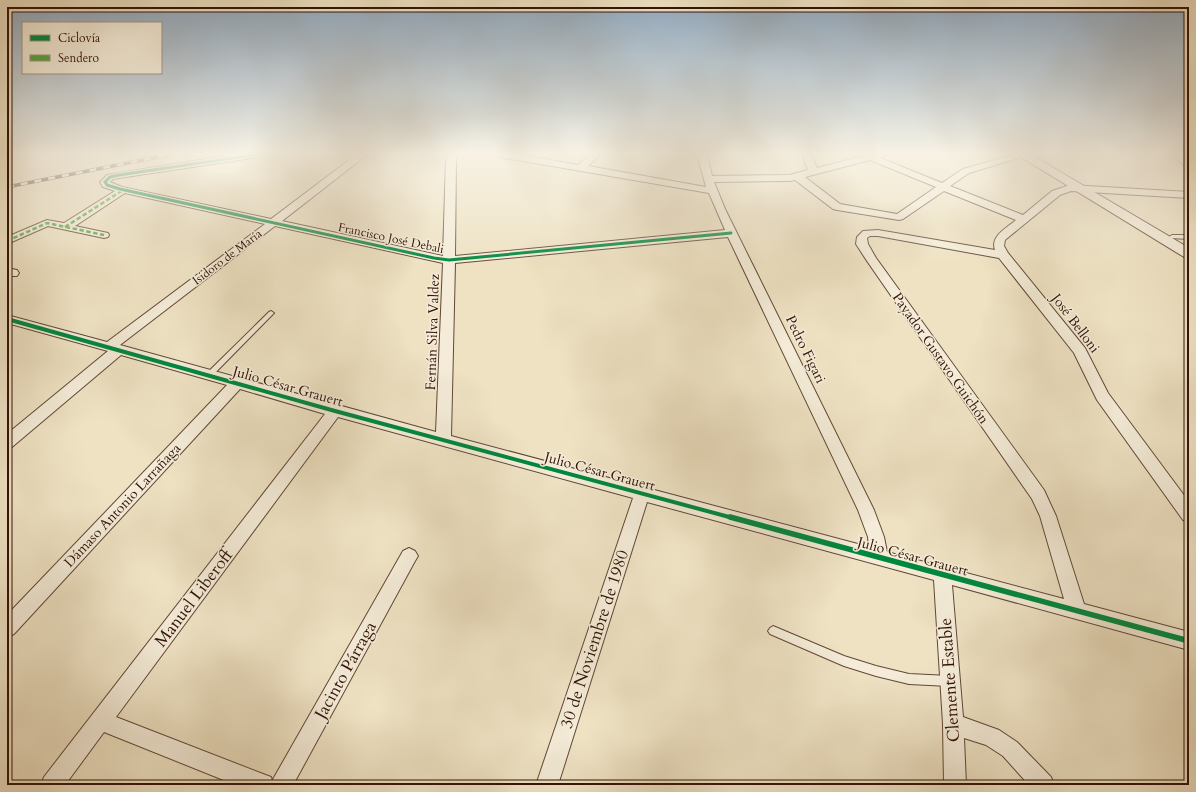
<svg xmlns="http://www.w3.org/2000/svg" width="1196" height="792" viewBox="0 0 1196 792" font-family="Cardo,serif">
<rect width="100%" height="100%" fill="#eee2c3"/>
<filter id="stains"><feTurbulence type="fractalNoise" baseFrequency=".005" numOctaves="4"/><feColorMatrix values="0 0 0 0 .2 0 0 0 0 .09 0 0 0 0 .02 0 0 0 .5 -.17"/></filter>
<radialGradient id="worn" r=".72"><stop offset=".6" stop-color="#630" stop-opacity="0"/><stop offset="1" stop-color="#630" stop-opacity=".3"/></radialGradient>
<g fill="none" stroke-linecap="round" stroke-linejoin="round">
<defs>
<g id="service">
<path d="M690 154H699L705 157 703 158Z"/>
<path d="M1172 235H1189V239L1170 238 1169 237Z"/>
<path d="M271 311 274 313 273 314 211 377H207L206 375 207 373 269 312Z"/>
<path d="M773 626 844 656 876 666 909 674 949 676 952 678 954 681 952 684 949 686 909 684 876 676 844 666 770 634 768 631 770 628Z"/>
</g>
<g id="minor">
<path d="M237 154H263L259 157 119 178 113 179 110 182 122 187 271 219 357 154H368L282 221 443 256 446 159 449 154H458L456 159 455 256 725 230 709 193 499 157 495 154H518L578 165 591 154H601L588 166 706 187 697 154H707L712 176 790 175 808 170 802 154H811L817 168 871 154H888L880 158 942 183 963 169 1016 154H1032L969 173 950 186 1023 215 1052 191 1070 185 1189 192V198L1071 191 1060 195 1005 240 1004 246 1008 253 1085 348 1108 393 1189 502V522L1183 520 1097 400 1074 353 999 258 878 236H870L867 238 868 244 876 258 1044 490 1056 516 1084 604 1189 632V650L952 585 963 717 999 730 1017 742 1051 777 1054 785H1029L1003 756 986 745 964 738 966 785H944L943 724 934 580 647 502 558 785H536L633 498 338 417 116 717 263 774 271 777 272 781 403 551 409 548 415 551 418 556 415 561 293 785H236L104 732 65 785H41L44 777 325 414 240 389 14 634 7 637V615L227 385 121 355 12 447 7 449V434L108 351 7 323V315L107 342 265 224 125 193 75 226 108 233 109 235 108 237 104 238 48 226 7 244V237L47 220 64 223 115 191 103 187 100 182 107 175ZM870 160 936 187 897 214 840 204 805 177ZM795 180 833 209 837 210 899 220 903 219 944 191 1016 220C1007 228 990 236 995 250L878 230 863 231 857 237 856 244 867 261 1032 499 1040 516 1064 599 887 552 884 537 874 510 725 209 714 182 790 181ZM275 226 443 263 436 432 120 345ZM728 237 858 510 868 537 869 547 451 436 455 263Z"/>
<path d="M1173 154H1183L1189 161V169L1186 168Z"/>
<path d="M7 268 17 270 19 273 17 276H7Z"/>
</g>
<path id="tertiary" d="M1016 154H1030L1189 248V258L1184 257Z"/>
</defs>
<use href="#service" stroke="#614736" stroke-width="2"/>
<use href="#minor" stroke="#614736" stroke-width="2"/>
<use href="#tertiary" stroke="#614736" stroke-width="2"/>
<use href="#service" fill="#f4ecd8" fill-rule="evenodd"/>
<use href="#minor" fill="#f4ecd8" fill-rule="evenodd"/>
<use href="#tertiary" fill="#f4ecd8" fill-rule="evenodd"/>
<defs>
<path id="rail" d="M7 187 173 154"/>
</defs>
<use href="#rail" stroke="#321307" stroke-width="3.5"/>
<use href="#rail" stroke="#f4ecd8" stroke-width="2.5" stroke-dasharray="7" stroke-linecap="butt"/>
<g stroke="#54a841" stroke-width="2.5" stroke-dasharray="4.5 2.5" stroke-linecap="butt">
<path d="M65 227 123 190"/>
<path d="M7 241 47 223 104 235"/>
<path d="M7 272 13 273"/>
</g>
<defs>
<path id="cycleway-far2" d="M259 154 119 175 110 177 105 182 107 185 120 189 434 258 449 260 731 233"/>
<path id="cycleway-far1" d="M7 319 335 411 733 518"/>
<path id="cycleway" d="M730 517 1189 641"/>
</defs>
<use href="#cycleway-far2" stroke="#f4ecd8" stroke-width="5"/>
<use href="#cycleway-far1" stroke="#f4ecd8" stroke-width="6"/>
<use href="#cycleway" stroke="#f4ecd8" stroke-width="8"/>
<use href="#cycleway-far2" stroke="#00873e" stroke-width="3"/>
<use href="#cycleway-far1" stroke="#00873e" stroke-width="4"/>
<use href="#cycleway" stroke="#00873e" stroke-width="5.5"/>
</g>
<linearGradient id="sky" x2="0" y2="1"><stop stop-color="#91aac0"/><stop offset="0.58" stop-color="#f7f2e4"/><stop offset="1" stop-color="#f7f2e4" stop-opacity="0"/></linearGradient>
<rect width="1196" height="265" fill="url(#sky)"/>
<g text-anchor="middle" stroke-width="3" stroke-linejoin="round" paint-order="stroke">
<g font-size="12" fill="#321307" stroke="#f4ecd8">
<text transform="translate(391 238) rotate(12)" y="4">Francisco José Debali</text>
<text transform="translate(227 257) rotate(-37)" y="4">Isidoro de María</text>
</g>
<g font-size="14" fill="#321307" stroke="#f4ecd8">
<text transform="translate(1076 323) rotate(53)" y="5">José Belloni</text>
<text transform="translate(432 332) rotate(-88)" y="5">Fernán Silva Valdez</text>
<text transform="translate(806 349) rotate(64)" y="5">Pedro Figari</text>
<text transform="translate(941 358) rotate(55)" y="5">Payador Gustavo Guichón</text>
<text transform="translate(288 386) rotate(16)" y="5">Julio César Grauert</text>
<text transform="translate(600 471) rotate(15)" y="5">Julio César Grauert</text>
<text transform="translate(122 505) rotate(-47)" y="5">Dámaso Antonio Larrañaga</text>
<text transform="translate(913 556) rotate(15)" y="5">Julio César Grauert</text>
</g>
<g font-size="17" fill="#321307" stroke="#f4ecd8">
<text transform="translate(193 598) rotate(-53)" y="6">Manuel Liberoff</text>
<text transform="translate(594 639) rotate(-72)" y="6">30 de Noviembre de 1980</text>
<text transform="translate(345 670) rotate(-61)" y="6">Jacinto Párraga</text>
<text transform="translate(949 680) rotate(-94)" y="6">Clemente Estable</text>
</g>
</g>
<rect width="1196" height="792" fill="none" stroke="#eee2c3" stroke-width="24"/>
<rect x="8" y="8" width="1180" height="776" fill="none" stroke="#321307" stroke-width="2"/>
<rect x="12" y="12" width="1172" height="768" fill="none" stroke="#321307"/>
<rect x="22" y="22" width="140" height="52" fill="#f4ecd8" stroke="#a69584"/>
<rect x="30" y="35" width="20" height="6" fill="#00873e" stroke="#a69584"/>
<text x="58" y="42" font-size="12" fill="#321307">Ciclovía</text>
<rect x="30" y="55" width="20" height="6" fill="#54a841" stroke="#a69584"/>
<text x="58" y="62" font-size="12" fill="#321307">Sendero</text>
<rect width="100%" height="100%" filter="url(#stains)"/>
<rect width="100%" height="100%" fill="url(#worn)"/>
</svg>
